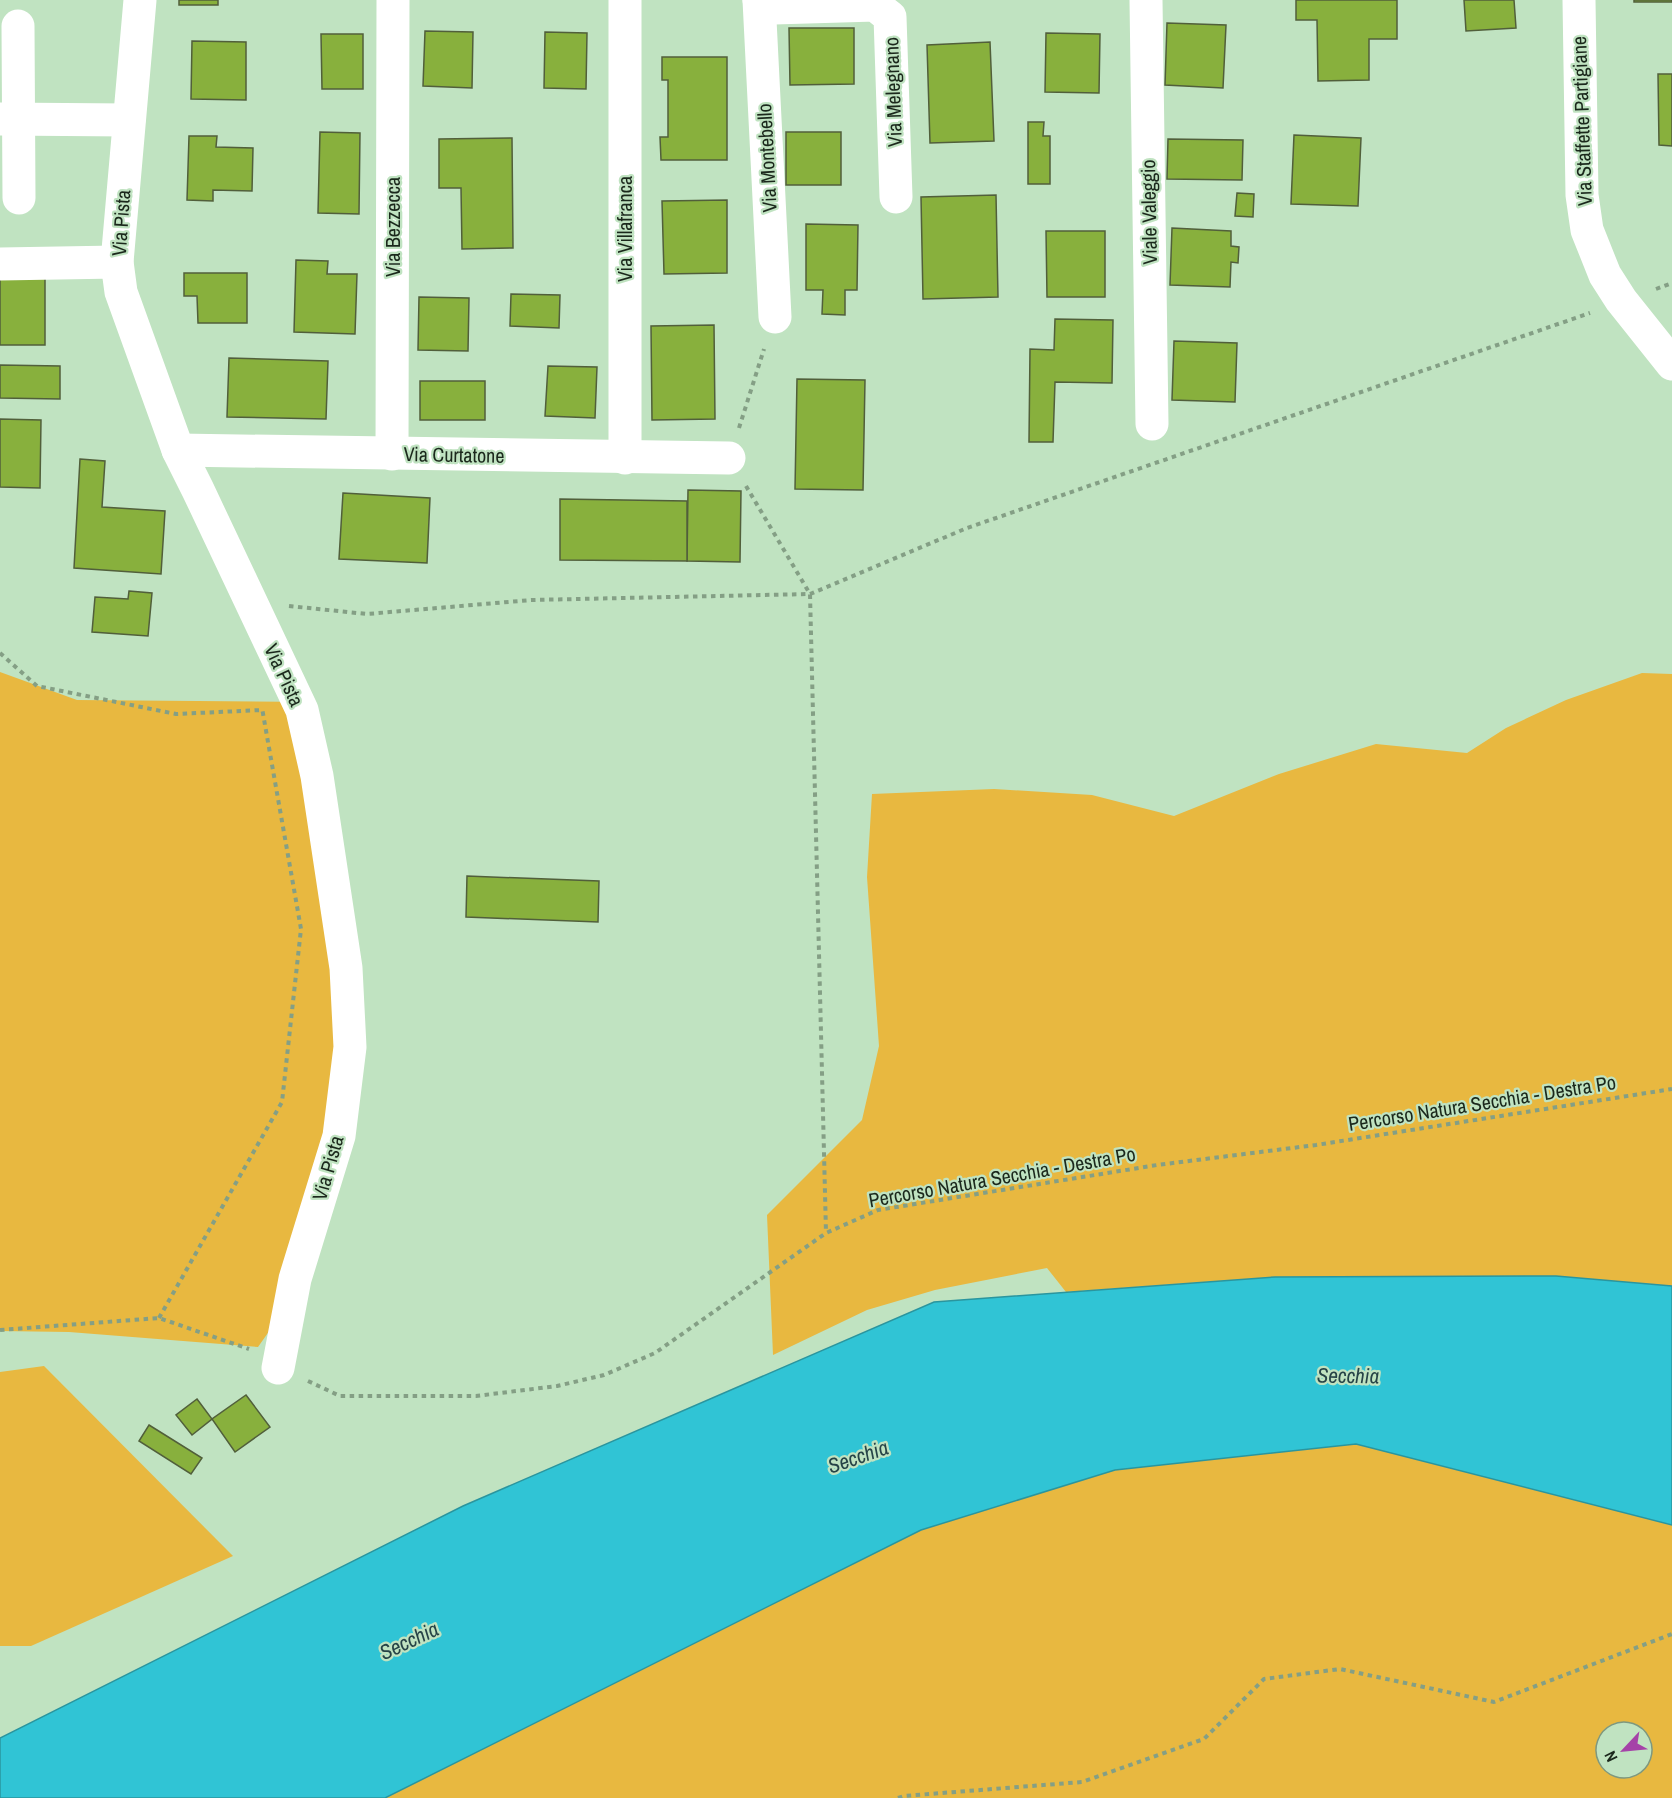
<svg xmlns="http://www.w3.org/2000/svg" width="1672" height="1798" viewBox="0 0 1672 1798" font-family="'Archivo Narrow',sans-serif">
<rect width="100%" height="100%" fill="#c0e3c1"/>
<g fill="#e8b840" fill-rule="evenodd">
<path d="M0 672 77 700 311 702 356 973 289 1303 258 1347 69 1332 0 1331Z"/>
<path d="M1642 673 1672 674V1286L1556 1276 1275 1277 1066 1292 1047 1268 935 1290 867 1310 773 1355 767 1215 862 1120 879 1046 867 877 872 794 994 789 1092 795 1174 816 1279 774 1376 744 1467 753 1506 728 1566 700Z"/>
<path d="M44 1366 233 1556 31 1646H0V1372Z"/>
<path d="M1356 1444 1672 1525V1798H385L921 1530 1115 1470ZM1606 1732H1642V1768H1606Z"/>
</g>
<path fill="#30c4d5" stroke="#2a959e" stroke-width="1.5" d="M1556 1276 1672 1286V1525L1356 1444 1115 1470 921 1530 385 1798H0V1738L463 1506 934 1302 1275 1277Z"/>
<g fill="#88b03d" stroke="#515f3b" stroke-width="1.5">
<rect x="179" y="0" width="39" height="5"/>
<path d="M1296 0H1397V39H1369V80L1318 81 1317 20H1296Z"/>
<path d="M1464 0H1514L1516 28 1466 31Z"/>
<rect x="1634" y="0" width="38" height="2"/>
<path d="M1167 23 1226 25 1223 88 1165 85Z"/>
<path d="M789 28H854V84L790 85Z"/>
<path d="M425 31 473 32 472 88 423 86Z"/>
<path d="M545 32 587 33 586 89 544 88Z"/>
<path d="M1046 33 1100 34 1099 93 1045 92Z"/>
<path d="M321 34H363V89H322Z"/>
<path d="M192 41 246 42V100L191 99Z"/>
<path d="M990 42 994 141 930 143 927 45Z"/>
<path d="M662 57H727V160H661L660 137H668V80H662Z"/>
<path d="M1658 74H1672V146L1659 145Z"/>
<path d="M1028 122H1044L1043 136H1050V184H1028Z"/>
<path d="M320 132 360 133 359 214 318 213Z"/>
<rect x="786" y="132" width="55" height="53"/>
<path d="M1294 135 1361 138 1358 206 1291 204Z"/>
<path d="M189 136H217L216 147 253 148 252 191 213 190V201L187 200Z"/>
<path d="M512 138 513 248 462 249 461 188H439V139Z"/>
<path d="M1168 139 1243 140 1242 180 1167 179Z"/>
<path d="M1237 193 1254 194 1253 217 1235 216Z"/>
<path d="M996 195 998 297 923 299 921 197Z"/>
<path d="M727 200V273L664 274 662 201Z"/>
<path d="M806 224 858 225 857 290H845V315L822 314 823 290H806Z"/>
<path d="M1172 228 1231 231V246L1239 247 1238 263 1231 262 1230 287 1170 285Z"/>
<path d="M1046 231H1105V297H1047Z"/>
<path d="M296 260 328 261 327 274H357L355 334 294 332Z"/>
<path d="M184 273H247V323H198L197 296H184Z"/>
<rect x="0" y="274" width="45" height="71"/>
<path d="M511 294 560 295 559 328 510 326Z"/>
<path d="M419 297 469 298 468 351 418 350Z"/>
<path d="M1055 319 1113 320 1112 383 1055 382 1053 442H1029L1030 349 1054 350Z"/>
<path d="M714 325 715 419 652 420 651 326Z"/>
<path d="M1174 341 1237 343 1235 402 1172 400Z"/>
<path d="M229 358 328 361 326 419 227 417Z"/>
<path d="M0 365 60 366V399L0 398Z"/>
<path d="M548 366 597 367 595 418 545 416Z"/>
<path d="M797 379 865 380 863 490 795 489Z"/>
<rect x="420" y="381" width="65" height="39"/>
<path d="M0 419 41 420 40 488 0 487Z"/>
<path d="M80 459 105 461 102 507 165 511 161 574 74 568Z"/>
<path d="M688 490 741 491 740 562 687 561Z"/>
<path d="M343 493 430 498 427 563 339 559Z"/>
<path d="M560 499 687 501V561L560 560Z"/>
<path d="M129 591 152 593 148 636 92 632 95 597 128 599Z"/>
<path d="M467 876 599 881 598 922 466 917Z"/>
<path d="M246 1395 270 1427 235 1452 212 1419Z"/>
<path d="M197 1399 212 1419 192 1435 176 1415Z"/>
<path d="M149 1425 202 1458 191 1474 139 1441Z"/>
</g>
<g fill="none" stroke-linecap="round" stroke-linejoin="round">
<g stroke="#849f85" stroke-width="4" stroke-dasharray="4.5 4.5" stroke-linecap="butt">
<path d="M1656 289 1672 283"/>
<path d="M739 428 764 349"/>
<path d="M746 486 810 594 826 1233"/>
<path d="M289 606 367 614 531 600 810 594 967 528 1590 313"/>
<path d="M0 653 37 686 176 714 262 710"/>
<path d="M159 1318 282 1102 301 929 262 708"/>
<path d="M0 1330 159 1318 249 1349"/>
<path d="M308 1381 340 1396H476L557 1386 604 1375 655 1353 826 1233 878 1210 1157 1165 1316 1145 1672 1089"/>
<path d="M898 1798 904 1796 1082 1782 1204 1739 1264 1679 1340 1669 1494 1702 1672 1634"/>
</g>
<g stroke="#fff" stroke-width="33">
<path d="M140 0 117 262 121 292 178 450 198 490 302 710 317 776 346 968 350 1047 339 1136 295 1279 278 1368"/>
<path d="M625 0V458"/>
<path d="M759 0 775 317"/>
<path d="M759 0 774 8 875 5 890 17 896 197"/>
<path d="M1146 0 1152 424"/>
<path d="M1579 0 1582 195 1587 230 1605 275 1621 300 1672 364"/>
<path d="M18 26 19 198"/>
<path d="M0 119 129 120"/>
<path d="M0 264 117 262"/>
<path d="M178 450 729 458"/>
<path d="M392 454 393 0"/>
</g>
</g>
<g text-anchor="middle" stroke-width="4.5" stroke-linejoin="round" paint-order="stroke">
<g font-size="20" fill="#1b281c" stroke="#c0e3c1">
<text transform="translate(893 92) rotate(-92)" y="7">Via Melegnano</text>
<text transform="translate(1582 121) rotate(-92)" y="7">Via Staffette Partigiane</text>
<text transform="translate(767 158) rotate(-93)" y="7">Via Montebello</text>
<text transform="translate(1149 212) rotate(-91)" y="7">Viale Valeggio</text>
<text transform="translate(121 223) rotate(-86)" y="7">Via Pista</text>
<text transform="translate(393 227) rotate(-90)" y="7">Via Bezzecca</text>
<text transform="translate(625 229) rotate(-90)" y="7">Via Villafranca</text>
<text transform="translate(454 455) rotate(1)" y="7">Via Curtatone</text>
<text transform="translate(284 675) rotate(65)" y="7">Via Pista</text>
<text transform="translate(1482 1103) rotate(-9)" y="7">Percorso Natura Secchia - Destra Po</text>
<text transform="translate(328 1168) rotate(-74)" y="7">Via Pista</text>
<text transform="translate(1002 1177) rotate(-10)" y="7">Percorso Natura Secchia - Destra Po</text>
</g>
<g font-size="21" font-style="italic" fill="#264347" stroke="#c0e3c1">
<text transform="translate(1348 1376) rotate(1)" y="7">Secchia</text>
<text transform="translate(858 1457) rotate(-19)" y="7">Secchia</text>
<text transform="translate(409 1641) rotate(-25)" y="7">Secchia</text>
</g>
</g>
<g transform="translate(1624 1750) rotate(244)"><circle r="28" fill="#c0e3c1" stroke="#7e987f" stroke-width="1.5"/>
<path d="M0-4.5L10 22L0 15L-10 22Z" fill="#a542a8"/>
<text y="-9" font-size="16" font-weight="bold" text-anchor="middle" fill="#1b281c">N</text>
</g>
</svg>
